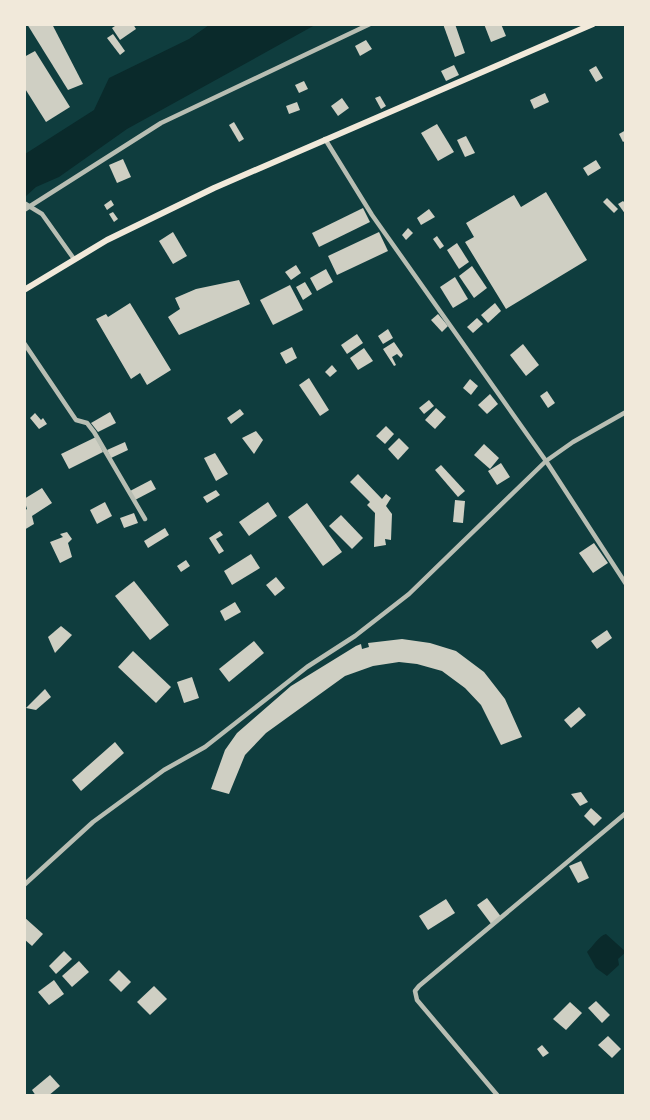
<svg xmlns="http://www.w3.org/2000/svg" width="650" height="1120" viewBox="0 0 650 1120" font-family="'Archivo Narrow',sans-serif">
<rect width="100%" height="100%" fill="#0f3d3e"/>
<g fill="#0a2a2b">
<path d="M209 25H315L127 129 59 177 36 187 25 197V154L94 110 109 78 189 39Z"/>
<path d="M606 934 626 952 618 959 619 965 607 976 596 968 587 952C593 946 599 936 606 934Z"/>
</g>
<g fill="#cfcfc3">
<path d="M27 24H52L83 84 68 90Z"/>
<path d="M118 24H133L136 29 120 40 112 28Z"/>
<path d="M443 24H455L465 53 455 57Z"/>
<path d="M484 24H501L506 36 491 42Z"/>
<path d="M113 34 125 51 120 55 107 38Z"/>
<path d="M366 40 372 49 360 56 355 46Z"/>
<path d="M35 51 70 107 46 122 24 87V57Z"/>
<path d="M454 65 459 75 446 81 441 71Z"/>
<path d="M596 66 603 78 596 82 589 70Z"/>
<path d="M304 81 308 89 299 93 295 85Z"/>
<path d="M545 93 549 102 534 109 530 100Z"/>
<path d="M380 96 386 106 381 109 375 98Z"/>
<path d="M342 98 349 108 338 116 331 106Z"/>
<path d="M297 102 300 110 289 114 286 106Z"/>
<path d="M234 122 244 139 239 142 229 125Z"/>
<path d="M437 124 454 152 438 161 421 133Z"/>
<path d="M626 130V140L623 142 619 134Z"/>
<path d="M466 136 475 153 465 157 457 140Z"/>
<path d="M123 159 131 177 117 183 109 165Z"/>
<path d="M596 160 601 168 588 176 583 168Z"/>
<path d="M546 192 587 260 506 309 465 242 474 237 466 223 514 195 521 207Z"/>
<path d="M607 198 618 209 614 213 603 202Z"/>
<path d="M111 200 114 205 107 210 104 205Z"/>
<path d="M623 201 626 204V215L618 204Z"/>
<path d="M363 208 370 222 319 247 312 233Z"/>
<path d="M429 209 435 217 421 225 417 218Z"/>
<path d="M113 212 118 219 114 222 109 214Z"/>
<path d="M408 228 413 233 406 240 402 235Z"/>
<path d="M173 232 187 256 173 264 159 241Z"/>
<path d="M379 232 388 251 337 275 328 256Z"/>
<path d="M437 236 444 246 440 249 433 239Z"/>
<path d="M457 243 469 262 459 269 447 250Z"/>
<path d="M296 265 301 273 291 280 285 272Z"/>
<path d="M472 266 487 288 474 298 459 276Z"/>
<path d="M326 269 333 282 317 291 310 278Z"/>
<path d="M455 277 468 299 453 308 440 287Z"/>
<path d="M239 280 250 304 179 335 168 317 180 309 175 298 196 289Z"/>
<path d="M305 282 312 294 303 300 296 287Z"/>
<path d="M290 285 303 310 273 325 260 300Z"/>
<path d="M130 303 171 370 147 385 140 373 131 379 96 319 106 314 108 317Z"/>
<path d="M495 303 501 311 488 323 481 315Z"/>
<path d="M438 314 448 326 442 332 431 320Z"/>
<path d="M477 318 483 324 473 333 467 327Z"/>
<path d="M388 329 393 338 383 344 378 336Z"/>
<path d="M357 334 363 343 347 354 341 345Z"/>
<path d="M394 342 403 355 401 358 397 354 392 357 396 365 394 366 383 349Z"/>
<path d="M523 344 539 365 526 376 510 355Z"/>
<path d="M292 347 297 358 286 364 280 353Z"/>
<path d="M364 348 373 361 358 370 350 358Z"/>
<path d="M332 365 337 371 330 377 325 372Z"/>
<path d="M309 378 329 410 320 416 299 385Z"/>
<path d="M470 379 478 386 471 395 463 388Z"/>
<path d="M547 391 555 403 548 408 540 396Z"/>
<path d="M490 394 498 404 487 414 478 405Z"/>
<path d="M429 400 434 406 424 414 419 408Z"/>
<path d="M436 408 446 417 435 429 425 420Z"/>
<path d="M240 409 244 414 231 424 227 418Z"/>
<path d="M110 412 116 423 98 432 91 423Z"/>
<path d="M35 413 41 420 43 418 47 424 39 429 30 418Z"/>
<path d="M386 426 394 434 385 444 376 436Z"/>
<path d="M256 431 263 440 254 454 242 438Z"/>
<path d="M96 437 103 452 69 469 61 454Z"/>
<path d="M399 438 409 448 398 460 388 449Z"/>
<path d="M125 442 128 450 111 458 107 450Z"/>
<path d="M484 444 499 458 490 469 474 455Z"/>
<path d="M215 453 228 474 216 481 204 458Z"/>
<path d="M501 463 510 477 497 485 488 471Z"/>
<path d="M441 465 465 491 458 497 435 470Z"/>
<path d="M358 474 382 499 386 494 391 498 386 506 392 514 391 540 385 539 386 545 374 547 375 513 367 505 370 502 350 482Z"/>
<path d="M151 480 156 489 135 500 130 491Z"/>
<path d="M42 488 52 503 32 516 34 524 24 530V511L27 509 24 499Z"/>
<path d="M216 490 220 495 207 503 203 497Z"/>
<path d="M455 500 465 501 463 523 453 522Z"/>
<path d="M105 502 112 516 97 524 90 510Z"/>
<path d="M268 502 277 516 249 536 239 522Z"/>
<path d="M307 503 342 552 323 566 288 517Z"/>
<path d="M134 513 138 523 124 528 120 518Z"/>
<path d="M341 515 363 538 352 549 329 526Z"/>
<path d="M165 528 169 535 148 548 144 541Z"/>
<path d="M220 531 223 535 216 539 224 551 219 554 209 538Z"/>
<path d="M67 532 72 539 68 543 72 557 60 563 50 542 63 537 60 534Z"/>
<path d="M594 543 608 563 593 573 579 553Z"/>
<path d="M251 554 260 568 232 585 224 571Z"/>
<path d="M186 560 190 566 181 572 177 566Z"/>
<path d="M276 577 285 588 275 596 266 585Z"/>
<path d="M134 581 169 625 150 640 115 596Z"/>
<path d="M235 602 241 612 225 621 220 611Z"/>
<path d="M61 626 72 635 55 653 48 637Z"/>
<path d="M607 630 612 638 597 649 591 641Z"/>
<path d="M402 639 430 643 456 651 484 672 505 699 522 737 501 745 481 705 465 688 442 671 417 664 399 662 373 666 345 676 266 733 245 755 229 794 211 789 225 750 237 733 291 686 356 646 361 644 362 649 369 647 368 643Z"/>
<path d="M254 641 264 653 229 682 219 669Z"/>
<path d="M133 651 171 687 156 703 118 667Z"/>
<path d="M192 677 199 698 184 703 177 682Z"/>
<path d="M45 689 51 697 36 710 26 708Z"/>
<path d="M579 707 586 715 571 728 564 720Z"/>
<path d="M115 742 124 753 81 791 72 780Z"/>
<path d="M581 792 588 802 580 806 571 794Z"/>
<path d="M591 808 602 818 594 826 584 816Z"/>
<path d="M581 861 589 878 578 883 569 866Z"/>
<path d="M487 898 502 918 492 925 477 905Z"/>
<path d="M446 899 455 913 428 930 419 916Z"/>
<path d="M24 917 43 934 32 946 24 939Z"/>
<path d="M64 951 72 959 56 974 49 966Z"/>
<path d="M79 961 89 972 72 987 62 976Z"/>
<path d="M119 970 131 982 121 992 109 980Z"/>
<path d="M54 980 64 994 49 1005 38 992Z"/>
<path d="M154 986 167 999 150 1015 137 1002Z"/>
<path d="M596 1001 610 1015 602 1023 588 1008Z"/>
<path d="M570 1002 582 1013 566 1030 553 1019Z"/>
<path d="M608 1036 621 1049 612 1058 598 1045Z"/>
<path d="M542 1045 549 1053 543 1057 537 1049Z"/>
<path d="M50 1075 60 1086 48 1096H36L32 1090Z"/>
</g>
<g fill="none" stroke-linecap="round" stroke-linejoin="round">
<g stroke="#b8beb3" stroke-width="4.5">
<path d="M325 139 372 215 546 461 626 584"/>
<path d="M24 203 42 214 74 259"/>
<path d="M24 210 161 123 370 24"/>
<path d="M24 343 76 420 87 423 94 432 145 519"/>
<path d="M24 885 93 822 164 770 205 747 307 667 355 636 409 594 546 461 573 442 626 412"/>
<path d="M498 1096 417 1000 415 991 419 986 626 813"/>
</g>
<path stroke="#f1e9da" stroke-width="6" d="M24 290 107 240 214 188 593 24"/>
</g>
<rect width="650" height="1120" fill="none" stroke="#f1e9da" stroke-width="52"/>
</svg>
